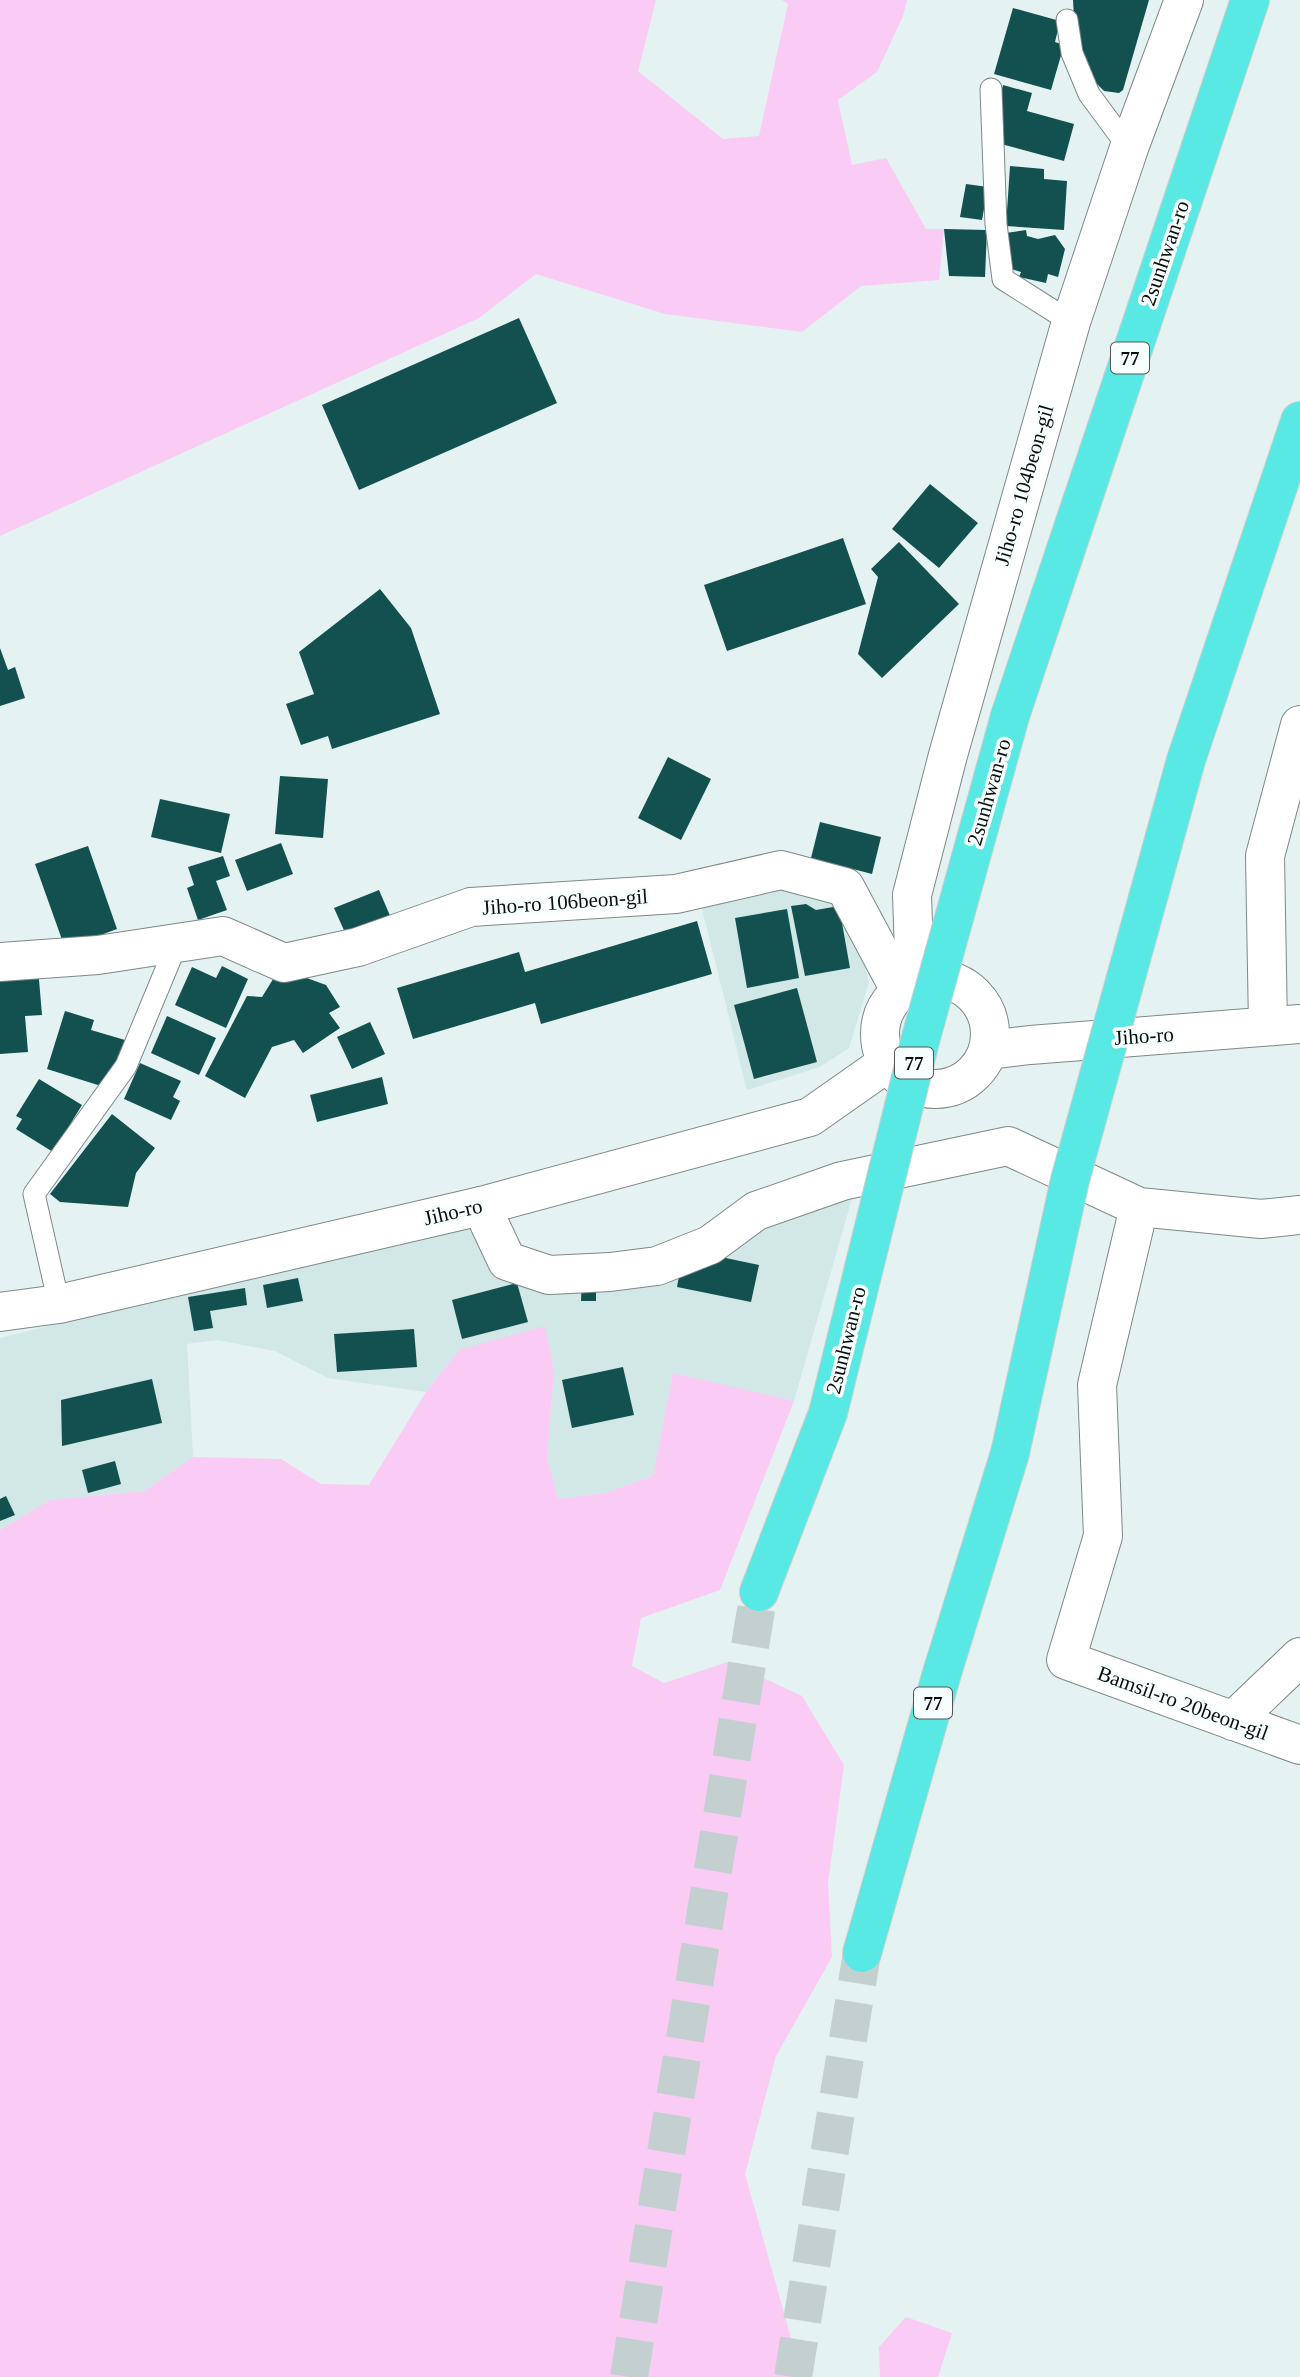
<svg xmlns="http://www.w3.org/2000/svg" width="1300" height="2377" viewBox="0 0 1300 2377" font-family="Georgia,serif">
<rect width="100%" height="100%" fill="#e5f2f2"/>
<g fill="#d1e8e7">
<path d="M788 886 847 902 869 982 849 1048 820 1067 747 1090 701 905Z"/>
<path d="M861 1167 794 1401 673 1374 653 1476 605 1493 558 1499 547 1457 554 1372 459 1350 426 1392 328 1378 275 1351 217 1340 187 1344 193 1457 144 1491 50 1500 0 1530V1338L464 1224 490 1256 633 1260Z"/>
</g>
<g fill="#f9cbf5">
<path d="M0 0H656L638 71 723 139 759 136 788 4 782 0H907L903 16 877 72 838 100 852 165 886 158 926 229H944L939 280 861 286 802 332 665 314 536 274 479 318 0 536Z"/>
<path d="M545 1326 554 1372 547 1457 558 1499 605 1493 653 1476 673 1373 794 1401 720 1590 641 1618 632 1666 664 1683 728 1662 802 1696 844 1765 828 1883 832 1957 776 2056 745 2174 802 2377H0V1530L50 1500 144 1491 193 1457 281 1459 321 1484 369 1485 426 1392 459 1350Z"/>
<path d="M906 2317 952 2333 938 2377H880L879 2347Z"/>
</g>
<g fill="#12514f">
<path d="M1073 0H1149L1123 90 1119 93 1104 91 1094 81 1075 36Z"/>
<path d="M1013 8 1060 21 1055 42 1064 45 1051 90 994 74Z"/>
<path d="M1003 85 1032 93 1027 111 1074 124 1064 161 1001 144 998 104Z"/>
<path d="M1010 166 1044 169V179L1067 181 1064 230 1006 226Z"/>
<path d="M966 184 988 187 982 220 960 217Z"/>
<path d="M944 229 987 230 985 277 949 276Z"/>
<path d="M1026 230 1027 236 1038 239 1055 235 1065 249 1058 277 1048 274 1046 283 1019 277 1021 272 1011 269 1006 233Z"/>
<path d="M519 318 557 403 359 490 322 405Z"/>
<path d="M930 484 978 523 939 568 892 529Z"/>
<path d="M843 538 866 604 727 651 704 585Z"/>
<path d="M899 542 959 604 882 678 858 654 878 577 871 569Z"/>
<path d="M380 589 411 628 440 714 332 749 328 736 301 745 286 704 314 694 299 652Z"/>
<path d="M0 648 8 670 15 667 25 698 0 706Z"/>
<path d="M668 757 711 779 681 840 638 818Z"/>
<path d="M280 776 328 779 323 838 275 834Z"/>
<path d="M160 799 230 814 221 853 151 837Z"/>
<path d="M820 822 881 837 872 874 811 858Z"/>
<path d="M281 843 293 874 247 891 235 860Z"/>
<path d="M88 846 117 929 65 948 35 864Z"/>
<path d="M223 856 230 876 216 881 227 910 198 920 187 888 194 885 188 867Z"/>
<path d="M379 890 391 918 347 937 334 908Z"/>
<path d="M806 904 816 910 839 906 850 968 805 976 791 906Z"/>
<path d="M787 909 799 978 747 988 735 918Z"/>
<path d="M697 921 712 974 541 1024 535 1003 413 1039 397 988 519 952 525 972Z"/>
<path d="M222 966 248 979 226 1028 175 1005 192 967 216 978Z"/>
<path d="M38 968 42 1015 25 1016 28 1052 0 1054V978Z"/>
<path d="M275 976 304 977 326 985 340 1007 329 1013 340 1028 303 1053 294 1040 272 1047 245 1098 205 1076 247 996 262 997Z"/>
<path d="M797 988 817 1062 754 1079 734 1005Z"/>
<path d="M65 1011 94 1020 91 1030 125 1040 119 1060 101 1086 47 1069Z"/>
<path d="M167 1016 216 1038 199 1075 151 1053Z"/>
<path d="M370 1022 385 1054 352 1069 337 1037Z"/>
<path d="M140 1063 181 1081 173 1097 180 1101 171 1120 124 1099Z"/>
<path d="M382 1077 388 1104 317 1122 310 1095Z"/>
<path d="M39 1079 82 1105 53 1152 16 1129 22 1119 16 1116Z"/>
<path d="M112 1114 155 1148 136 1173 128 1207 60 1202 50 1194Z"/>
<path d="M702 1253 759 1265 751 1302 677 1287 682 1259Z"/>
<path d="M582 1276 596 1287V1301H581Z"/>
<path d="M298 1278 303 1301 267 1308 263 1285Z"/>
<path d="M517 1283 528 1322 462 1339 452 1300Z"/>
<path d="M245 1288 247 1305 210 1311 213 1328 194 1331 188 1297Z"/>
<path d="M414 1329 417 1367 337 1372 334 1334Z"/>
<path d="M623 1367 634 1415 572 1428 562 1380Z"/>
<path d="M152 1379 162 1423 62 1446 61 1400Z"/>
<path d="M115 1461 121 1484 88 1493 82 1470Z"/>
<path d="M6 1496 15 1515 0 1521V1499Z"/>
</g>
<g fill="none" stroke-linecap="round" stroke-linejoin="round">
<g stroke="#c4d0d0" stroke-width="38" stroke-dasharray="38 19" stroke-linecap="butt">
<path d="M629 2377 759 1592"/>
<path d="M793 2377 862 1953"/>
</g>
<defs>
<g id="lane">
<path d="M1067 20 1072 53 1089 94 1129 148"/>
<path d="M991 89 996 224 1003 279 1071 322"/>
<path d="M59 1304 34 1194 126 1066 177 943"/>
</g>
<g id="street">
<path d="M0 962 98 955 223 936 284 963 358 947 471 907 676 894 781 870 845 887 900 990"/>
<path d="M915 982 912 895 948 755 1071 322 1129 148 1184 0"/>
<path d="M1268 1026 1265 856 1300 725"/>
<path d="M481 1206 507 1261 549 1275 610 1272 657 1266 710 1245 756 1211 842 1181 1008 1146 1139 1207 1261 1219 1300 1215"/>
<path d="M1139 1207 1097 1385 1103 1536 1066 1660 1300 1745"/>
<path d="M1233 1721 1300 1657"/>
</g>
<g id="secondary">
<circle cx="935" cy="1034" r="55"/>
<path d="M989 1050 1030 1045 1300 1024"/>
<path d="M0 1312 59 1304 481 1206 810 1117 887 1063"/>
</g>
<g id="highway">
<path d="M1010 716 1250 0"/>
<path d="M1186 760 1300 421"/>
<path d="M759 1592 828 1413"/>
<path d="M862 1953 942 1673 1010 1453"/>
</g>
</defs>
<use href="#lane" stroke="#7d8988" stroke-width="23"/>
<use href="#street" stroke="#7d8988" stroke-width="40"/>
<use href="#secondary" stroke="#7d8988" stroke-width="40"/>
<use href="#highway" stroke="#cecfcf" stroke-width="40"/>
<use href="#lane" stroke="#fff" stroke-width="21"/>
<use href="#street" stroke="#fff" stroke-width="38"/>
<use href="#secondary" stroke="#fff" stroke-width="38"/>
<use href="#highway" stroke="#59e9e4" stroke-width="38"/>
<defs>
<g id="highway-bridge">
<path d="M828 1413 920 1041 1010 716"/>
<path d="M1010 1453 1070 1180 1186 760"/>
</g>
</defs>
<use href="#highway-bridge" stroke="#cecfcf" stroke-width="40" stroke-linecap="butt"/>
<use href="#highway-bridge" stroke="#59e9e4" stroke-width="38"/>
</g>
<g text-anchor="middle" stroke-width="7" stroke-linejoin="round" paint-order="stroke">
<g fill="#f6fefe" stroke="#505655" stroke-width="2">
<rect x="1111" y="342.5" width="38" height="31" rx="5"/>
<rect x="895" y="1047.5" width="38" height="31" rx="5"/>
<rect x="914" y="1687.5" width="38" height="31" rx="5"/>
</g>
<g font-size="19" font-weight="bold" fill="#090e0d">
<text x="1130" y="365">77</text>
<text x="914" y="1070">77</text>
<text x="933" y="1710">77</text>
</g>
<g font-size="21" fill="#090e0d" stroke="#f6fefe">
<text transform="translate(1165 253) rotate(-71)" y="7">2sunhwan-ro</text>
<text transform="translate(1024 485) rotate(-74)" y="7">Jiho-ro 104beon-gil</text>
<text transform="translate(989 792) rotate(-74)" y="7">2sunhwan-ro</text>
<text transform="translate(565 902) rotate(-4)" y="7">Jiho-ro 106beon-gil</text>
<text transform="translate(1144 1036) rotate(-4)" y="7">Jiho-ro</text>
<text transform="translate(453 1212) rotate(-13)" y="7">Jiho-ro</text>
<text transform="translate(846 1340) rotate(-76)" y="7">2sunhwan-ro</text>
<text transform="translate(1183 1703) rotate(20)" y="7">Bamsil-ro 20beon-gil</text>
</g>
</g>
</svg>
